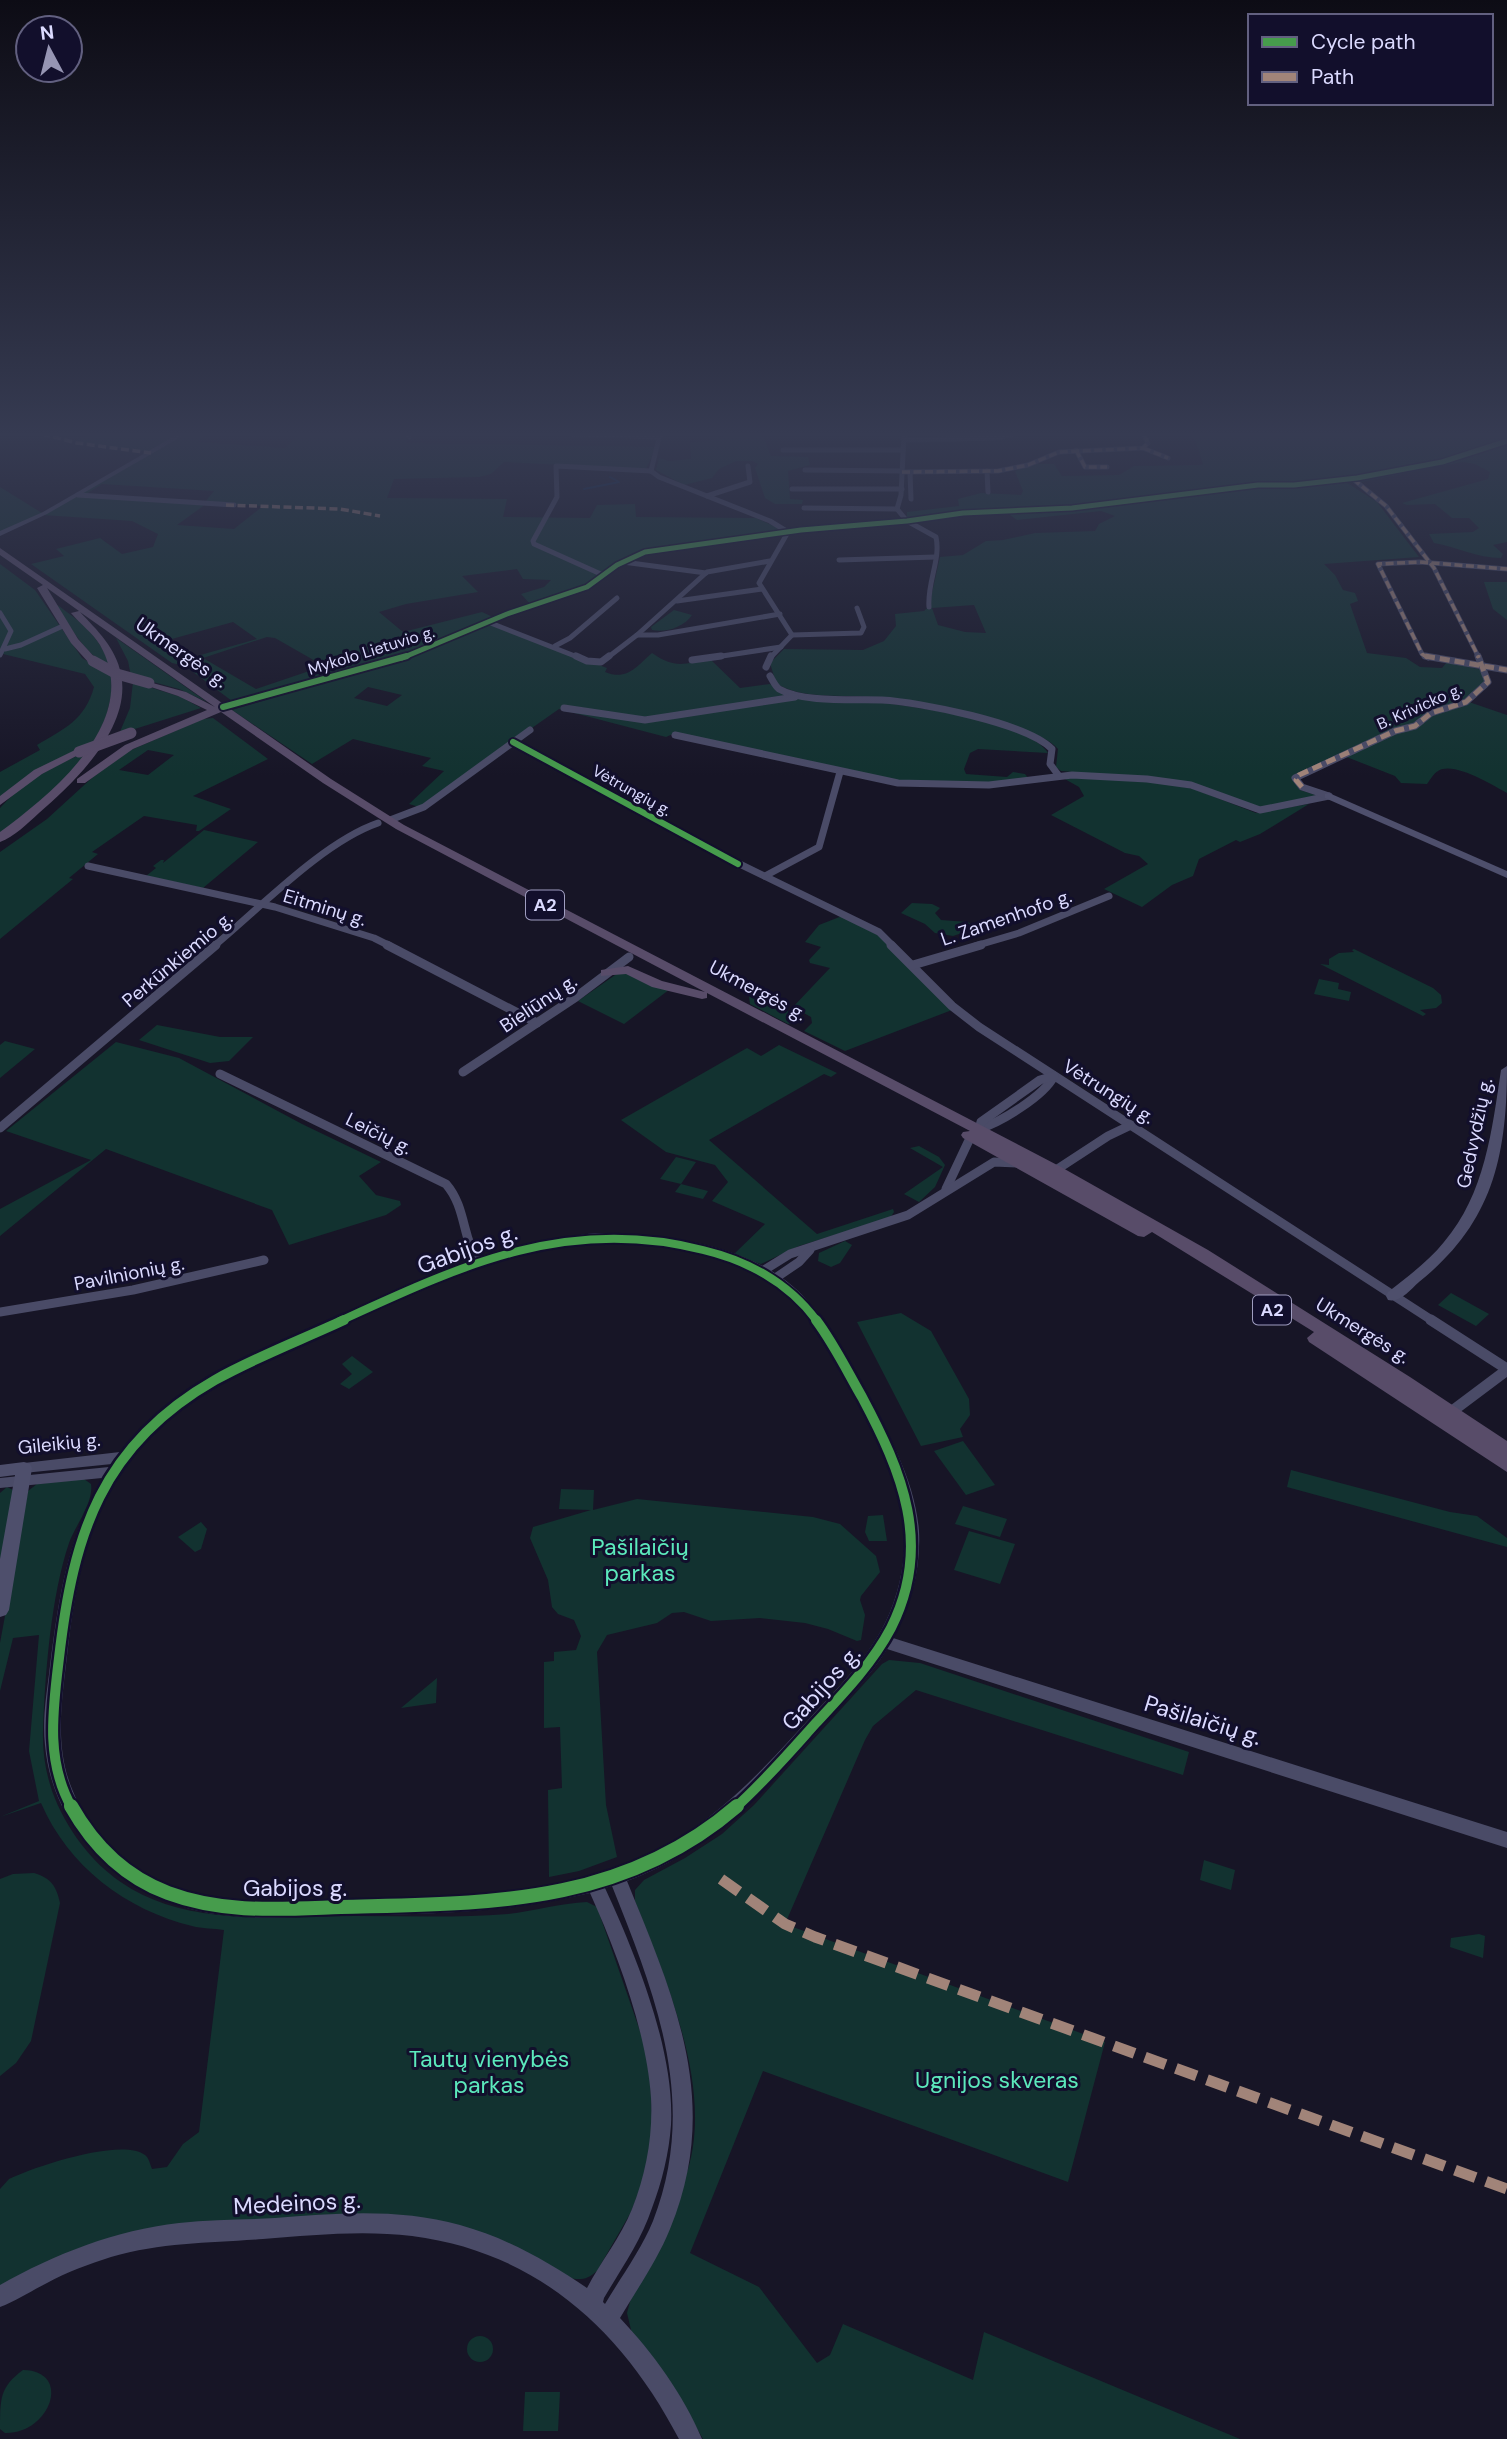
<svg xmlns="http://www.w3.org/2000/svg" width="1507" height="2439" viewBox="0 0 1507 2439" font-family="'DM Sans',sans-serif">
<rect width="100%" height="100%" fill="#171526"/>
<g fill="#123230" fill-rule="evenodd">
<path d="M90 434H180L150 452 75 442Z"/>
<path d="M186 434H207L198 442 285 448 301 434H408L407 443 656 447 646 469 504 462 491 474 479 477 394 479 387 498 507 499 503 517 590 518 597 505 635 504 636 517 756 518 783 530 639 552 614 565 587 586 531 605 521 594 544 587 551 580 523 579 517 569 462 576 478 592 406 604 379 612 403 632 482 612 495 618 422 650 232 701 185 666 172 663 31 564 64 556 56 549 100 538 122 554 153 547 158 534 132 521 43 515ZM102 484 214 491 205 502 263 506 234 529 177 525 206 504 83 496ZM233 622 257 639 197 656 185 649 173 652 161 642ZM267 637 275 638 324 666 256 689 203 658Z"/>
<path d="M732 434H757L764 438 771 456 808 457 810 465 788 471 790 499 803 500 802 504H775L765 498 755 468 758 464 753 461H736L719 469 712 478 684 485 656 470 659 458 669 461 691 459 690 442 709 441Z"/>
<path d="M1189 434H1507V439C1453 459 1396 470 1338 477L1377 502 1419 557 1324 564 1335 575 1343 590 1355 593 1358 601 1350 604 1367 653 1406 658 1420 667 1442 668 1447 662 1482 670 1485 682 1466 701 1507 715V793C1492 785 1454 761 1438 771 1434 773 1430 780 1427 784L1401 783 1395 776 1344 756 1293 779 1300 790 1319 796 1264 809 1188 782 1061 771 1056 767 1058 749C1036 722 909 700 872 697 844 695 798 699 776 683L770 663 784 649 863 650 884 641 896 626 895 614 924 611 929 606 940 557 963 555 986 541 1003 540 1035 533 1095 531 1099 524 1115 516 1101 511 1017 520 1006 512 907 519V512L959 506 958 499 981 493 1021 495 1023 491 1015 471 1034 464H1054L1062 476 1119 475 1134 466 1200 465 1203 464 1196 442ZM974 605 986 633 965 632 938 625 932 608Z"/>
<path d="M1507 444V542L1493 545 1503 554 1501 558C1477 558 1457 547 1434 543L1429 534 1473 532 1479 528 1469 518H1452L1435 504 1407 505 1402 503 1488 479 1490 472 1475 464 1462 462 1361 482 1359 481 1440 465Z"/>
<path d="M0 487 42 513 0 533Z"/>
<path d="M0 564 35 590 82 658 111 675 112 693 106 717 94 743 31 773 0 797V772L40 750 37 745C64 729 85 720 94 687L85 674 3 654 0 656Z"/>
<path d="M1484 582H1507V620L1493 609Z"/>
<path d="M56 604C81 622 101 637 110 667 84 653 71 628 56 604Z"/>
<path d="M674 610 692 615C684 627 666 633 652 630L651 627Z"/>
<path d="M490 625 607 668 605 672C627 681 636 667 652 653 675 669 683 664 710 659L740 688 770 684 784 692C833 697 1024 712 1048 753L978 749 970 753 964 769 966 774 1007 777 1013 772 1025 774 1029 779 982 783 894 781 675 733 666 737 559 709 419 807 409 804 444 771 422 766 431 758 353 739 312 764 232 710 412 656ZM368 687 402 695 387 706 354 698Z"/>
<path d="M116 638 207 702 179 689 131 676 128 661Z"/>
<path d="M133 682 181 697 201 708 119 734 130 708Z"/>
<path d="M213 718 268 759 193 796 231 809 199 831H196L197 825 144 816 92 852 98 854 69 878 73 879 0 939V852L47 819 93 777 131 750 203 719ZM148 750 174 755 148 775 119 770Z"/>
<path d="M89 751 62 783 0 834V808C24 781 56 764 89 751Z"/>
<path d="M1070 777 1163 783 1194 789 1256 813 1309 804 1260 834 1240 842 1236 840 1199 859 1193 876 1172 885 1142 907 1104 889 1148 864 1139 856 1125 853 1051 815 1084 796 1079 787 1063 778Z"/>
<path d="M204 830 258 842 203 888 146 876 156 868 153 866 161 860H164L163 863Z"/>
<path d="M912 903 932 904 940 908 935 913 941 920 968 922 977 928 953 936 935 933 925 924 901 913Z"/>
<path d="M842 916 878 935 952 1010 845 1051 804 1031 812 1023 811 1017 793 1007 830 968 810 963 809 960 821 947 805 942 819 925Z"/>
<path d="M1354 949 1433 988 1441 995 1442 1003 1436 1008 1420 1010 1426 1014 1423 1016 1320 964 1329 965V959L1339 953 1354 952 1352 950Z"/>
<path d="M627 972 670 989 624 1024 578 1001 618 973Z"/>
<path d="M1319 979 1339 983 1338 989 1351 992 1349 1001 1314 994Z"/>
<path d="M757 992 763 999 798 1016 799 1021 788 1024 750 1004 749 997Z"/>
<path d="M157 1025 220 1037H253L229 1061 210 1063 139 1040Z"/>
<path d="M5 1041 35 1049 0 1078V1045Z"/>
<path d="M116 1042 179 1058 302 1124 381 1162 359 1176 376 1195 400 1201 401 1205 386 1215 289 1245 272 1210 106 1149 0 1236V1209L91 1160 6 1131Z"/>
<path d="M779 1045 837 1073 831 1077 824 1074 709 1140 817 1234 893 1209 894 1212 890 1218 799 1246 761 1264 733 1255 765 1224 712 1201 728 1182 715 1165 666 1152 621 1120 747 1048 761 1056Z"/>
<path d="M919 1146 939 1157 945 1165 935 1187 919 1202 904 1194 943 1167 910 1148Z"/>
<path d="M676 1157 696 1162 681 1184 708 1191 703 1199 675 1192 681 1184 660 1179Z"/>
<path d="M845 1241 852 1245 840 1263 831 1267 818 1261 819 1253Z"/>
<path d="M1451 1293 1489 1314 1476 1326 1438 1305Z"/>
<path d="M901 1313 931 1331 969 1399 970 1415 960 1429 963 1437 921 1446 857 1322Z"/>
<path d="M352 1356 373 1372 349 1389 340 1384 352 1374 342 1364Z"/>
<path d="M963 1441 995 1485 966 1495 934 1451Z"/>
<path d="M1291 1470 1450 1512 1477 1516 1507 1538V1547L1287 1487Z"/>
<path d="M84 1479 91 1484C94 1502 75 1526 69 1543 51 1596 45 1674 43 1731 42 1768 52 1800 72 1831 138 1933 249 1917 355 1916 406 1916 458 1918 508 1914 534 1911 561 1903 587 1902L597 1907 649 2057 653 2136 643 2181 631 2212 597 2271C587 2280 581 2280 568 2278L486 2237 212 2223 0 2288V2189L9 2179C33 2167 122 2137 145 2155 149 2158 150 2164 152 2169L167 2167 183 2144 199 2132 224 1930C214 1928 202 1929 192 1926 126 1910 68 1866 41 1803L0 1817 39 1801 29 1751 39 1635 13 1638 0 1691V1643L28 1491 37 1484Z"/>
<path d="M7 1487 13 1490 0 1573V1493Z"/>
<path d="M561 1489 594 1490 593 1510 637 1499 813 1517 840 1524 876 1556 880 1572 861 1596 860 1600 865 1615 861 1640 857 1641 828 1629 805 1623 760 1618 711 1621 684 1612 672 1613 657 1623 607 1635 597 1652 606 1805 617 1857 579 1871 549 1877 548 1790 562 1788 560 1727 544 1728V1662L554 1661V1652L576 1650 581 1636 574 1620 558 1614 552 1607 548 1580 530 1538 533 1527 591 1510 559 1509Z"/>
<path d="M963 1506 1007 1519 1000 1537 955 1524Z"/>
<path d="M883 1515 887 1541H869L865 1532 868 1516Z"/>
<path d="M201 1522 207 1529 201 1549 195 1552 178 1537Z"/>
<path d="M969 1531 1015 1544 1000 1584 954 1570Z"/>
<path d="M889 1660 920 1663 1189 1752 1183 1775 916 1690 873 1726 865 1740 785 1924 1105 2042 1068 2182 763 2071 690 2253 759 2287 817 2363 830 2355 843 2324 973 2380 984 2332 1240 2439H703L674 2388 632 2334 627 2313 632 2294C649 2255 671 2217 685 2178 717 2092 665 1980 635 1901V1890L644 1880 685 1858 722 1834 754 1805 882 1664Z"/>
<path d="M437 1678 436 1703 401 1708Z"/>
<path d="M1204 1860 1235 1870 1231 1890 1200 1880Z"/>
<path d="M34 1873C51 1878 56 1886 60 1903L31 2041 16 2063 0 2076V1879L13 1874Z"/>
<path d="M1479 1934 1485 1936 1483 1958 1450 1947 1451 1938Z"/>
<circle cx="480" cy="2349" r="13"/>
<path d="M23 2370C73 2371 50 2434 5 2433L0 2429C0 2398 0 2387 23 2370Z"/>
<path d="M525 2392H560L558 2431H523Z"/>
</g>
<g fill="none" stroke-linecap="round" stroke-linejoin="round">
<path stroke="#0a264d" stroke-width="2" d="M584 489 619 482 610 477"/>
<g stroke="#4a4b67" stroke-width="5">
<path d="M573 434 660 437"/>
<path d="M904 434 901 495 897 509 907 521 936 537C941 560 927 582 929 607"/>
<path d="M409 437 410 434"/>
<path d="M905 440 998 438 1012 434"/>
<path d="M1143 448 1168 458"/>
<path d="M783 450H903"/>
<path d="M1076 450 1085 467H1107"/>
<path d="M805 470 902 471"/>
<path d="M651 471 659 477 770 521 788 532"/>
<path d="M651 471 660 434"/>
<path d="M987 471 988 492"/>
<path d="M902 472 998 471 1028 465 1059 452 1143 448 1148 443 1144 434"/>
<path d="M910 472 911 499"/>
<path d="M1353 479 1386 506 1434 568 1479 658"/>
<path d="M792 489H902"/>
<path d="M78 495 234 505"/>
<path d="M707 496 750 482 748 466"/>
<path d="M804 508 897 509"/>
<path d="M839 560 935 557"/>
<path d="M623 562 706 573"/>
<path d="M603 575 534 544 533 541 557 497 556 466 651 471"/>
<path d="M677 601 762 589"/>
<path d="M0 613 11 631 0 655"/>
<path d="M488 622 580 658"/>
<path d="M637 635H658L780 614"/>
<path d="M792 635 861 633 864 627 857 608"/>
<path d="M555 646 570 638 617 598"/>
<path d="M5 649 21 645 65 625"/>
<path d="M402 658 507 614 587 587 617 565 645 552 801 530 907 521 963 513 1072 508 1258 485H1294L1357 478 1442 462 1507 441"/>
<path d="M607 658 637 635 707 572 770 561"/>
<path d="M709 658 781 647"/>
<path d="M770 658 792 635 759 583 788 532"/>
<path d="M1428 658 1422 654 1378 564 1420 562 1507 569"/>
</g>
<g stroke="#4a4b67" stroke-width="7">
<path d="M576 656 587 661 601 662 609 656"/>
<path d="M1425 656 1507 670"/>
<path d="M692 660 721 656"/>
<path d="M766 667 771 656"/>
<path d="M770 676C773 681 775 686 779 689 803 703 854 699 882 700 919 702 1027 723 1052 749L1050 764 1059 776"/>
<path d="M223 707 407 656"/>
<path d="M564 708 645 720 795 697"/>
<path d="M675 735 898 783 989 785 1072 775 1147 779 1191 785 1260 810 1329 796"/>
<path d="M513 742 713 851 879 932 893 946"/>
<path d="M1329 796 1302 787 1295 778 1395 731 1415 726 1431 713 1466 702 1488 682 1478 656"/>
<path d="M390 820 424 807 530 730"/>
<path d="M88 866 275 907 374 938 390 946"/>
<path d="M765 876 819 847 840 772"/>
<path d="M214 946C260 908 323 842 378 823"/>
<path d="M975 946 1019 933 1109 896"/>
</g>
<g stroke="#4a4b67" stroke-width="9">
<path d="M387 945 537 1023"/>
<path d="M891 945 952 1006 979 1027 1433 1321"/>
<path d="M913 965 981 945"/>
<path d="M463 1072 576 997 629 957"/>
<path d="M220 1074 446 1184C466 1207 462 1237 478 1262"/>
<path d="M0 1128 216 945"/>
<path d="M979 1129C1001 1122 1044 1096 1054 1076"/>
<path d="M1056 1170 1108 1136 1131 1125"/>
<path d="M946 1189 971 1136 979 1129 981 1122 1040 1080 1054 1076"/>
<path d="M761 1272 790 1254 908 1215 994 1162 1017 1163"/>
<path d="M774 1279 799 1262 810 1250"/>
<path d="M0 1312 133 1290 264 1260"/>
</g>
<g stroke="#4a4b67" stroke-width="11">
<path d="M1431 1320 1507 1369"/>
<path d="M1451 1412 1507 1370"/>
</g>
<g fill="#4a4b67" fill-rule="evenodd">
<path d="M178 434H186L47 514 0 536V531L43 512Z"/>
<path d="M595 1233C653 1234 718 1240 770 1270 785 1279 799 1290 810 1304 833 1329 848 1359 864 1389 888 1433 915 1480 919 1531 921 1568 911 1606 893 1638L1507 1832V1848L887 1649C869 1678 845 1702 822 1727 763 1793 713 1849 627 1881 675 1999 722 2103 670 2229 657 2261 637 2289 620 2318 653 2353 683 2394 702 2439H679C622 2330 537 2252 412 2236 363 2230 312 2235 263 2239 211 2243 163 2242 111 2257 89 2264 67 2272 47 2283 31 2291 16 2301 0 2307V2285C55 2254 116 2230 179 2223 211 2219 243 2220 275 2218 336 2213 400 2208 460 2225 507 2238 547 2261 587 2288 601 2261 621 2237 632 2209 646 2174 653 2136 651 2098 647 2033 617 1953 590 1893 512 1912 434 1914 353 1915 307 1916 261 1921 216 1914 129 1902 53 1835 45 1745 42 1718 47 1692 50 1666 59 1596 67 1541 102 1478L0 1488V1478L109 1467 112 1464 24 1473 19 1472 17 1468 19 1464 24 1463 120 1452C170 1386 251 1356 324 1323 417 1282 492 1245 595 1233ZM595 1241C665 1243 745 1251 796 1304 818 1328 833 1357 848 1385 872 1430 900 1478 904 1530 906 1561 899 1595 885 1623 867 1659 838 1688 811 1717 757 1776 710 1828 636 1861 543 1902 438 1896 340 1899 284 1901 226 1907 173 1887 129 1870 89 1833 72 1789 53 1743 63 1694 68 1647 76 1579 89 1510 133 1456 185 1392 262 1362 334 1329 424 1289 496 1252 595 1241ZM612 1886C656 1996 699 2103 653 2221 641 2250 621 2277 605 2304L603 2302 604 2298C621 2269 641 2241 652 2208 662 2182 669 2153 671 2125 675 2051 636 1955 605 1888Z"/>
</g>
<g fill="#4e4f6c" fill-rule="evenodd">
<path d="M1329 793 1507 871V878L1325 798V794Z"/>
<path d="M1507 1066C1507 1156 1493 1223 1419 1282 1410 1290 1400 1303 1388 1300L1386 1296 1388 1292C1407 1277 1428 1262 1444 1242 1485 1194 1492 1130 1501 1070Z"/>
<path d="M24 1462 30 1464 32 1468 9 1610 6 1615 0 1617V1559L15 1475 0 1477V1465Z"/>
</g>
<g fill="#584c69" fill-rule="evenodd">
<path d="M0 548 331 779 404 825 1061 1167 1208 1250 1410 1377 1507 1441V1472L1309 1342 1307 1338 1314 1332 1152 1232 1144 1237 1138 1236 963 1138 961 1135 963 1132 970 1131 707 993V998L702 999 652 987 626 974 601 976V970L628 966 662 981 705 992 396 829 323 783 221 712 133 749 85 783H77V779L125 745 207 710 178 696 145 685V681L186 692 215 707 80 612C97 630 116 648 121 674 132 727 75 782 39 813 28 823 14 837 0 842V832C53 793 143 720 100 645 93 633 80 624 71 613L79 611 47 588 78 639 98 661 97 663H89L71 643 37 588 43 585 0 555Z"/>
<path d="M75 750 84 752 42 774 0 805V796L34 770Z"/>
</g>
<g stroke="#584c69" stroke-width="11">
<path d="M93 661 117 674 149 683"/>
<path d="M79 752 131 733"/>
</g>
<g stroke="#a18479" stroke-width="3.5" stroke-dasharray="8 3.5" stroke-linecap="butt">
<path d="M42 434 77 443 151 453"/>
<path d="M1143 448 1168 458"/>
<path d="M1076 450 1085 467H1107"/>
<path d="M902 472 998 471 1028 465 1059 452 1143 448 1148 443 1144 434"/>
<path d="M1353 479 1386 506 1434 568 1479 658"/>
<path d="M226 505 340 509 380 516"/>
<path d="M1428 658 1422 654 1378 564 1420 562 1507 569"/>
</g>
<g stroke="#a18479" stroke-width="5" stroke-dasharray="10 5" stroke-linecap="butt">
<path d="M1425 656 1507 670"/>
<path d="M1302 787 1296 780 1299 775 1395 731 1415 726 1431 713 1466 702 1488 682 1478 656"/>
</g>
<path stroke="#a18479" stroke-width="11" stroke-dasharray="22 11" stroke-linecap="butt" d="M721 1879 785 1924 815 1937 1507 2189"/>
<defs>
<path id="cycleway-far4" d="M402 658 507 614 587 587 617 565 645 552 801 530 907 521 963 513 1072 508 1258 485H1294L1357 478 1442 462 1507 441"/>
<g id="cycleway-far3">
<path d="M223 707 407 656"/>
<path d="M513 742 738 864"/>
</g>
<path id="cycleway-far2" d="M340 1321C460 1266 567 1215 703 1250 749 1261 788 1282 817 1321"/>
<g id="cycleway-far1">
<path d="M72 1808C45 1761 53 1709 59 1658 73 1535 101 1445 215 1380 256 1357 301 1340 344 1320"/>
<path d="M735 1808C764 1782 789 1753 815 1724 843 1694 872 1664 891 1628 933 1545 902 1472 862 1397 847 1371 834 1344 816 1320"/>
</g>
<path id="cycleway" d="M71 1806C93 1845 125 1877 168 1893 224 1914 282 1909 341 1907 485 1903 620 1907 737 1806"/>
</defs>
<use href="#cycleway-far4" stroke="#120f2c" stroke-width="8"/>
<use href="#cycleway-far3" stroke="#120f2c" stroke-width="10"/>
<use href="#cycleway-far2" stroke="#120f2c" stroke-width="12"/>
<use href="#cycleway-far1" stroke="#120f2c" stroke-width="15"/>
<use href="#cycleway" stroke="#120f2c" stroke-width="18"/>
<use href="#cycleway-far4" stroke="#469c4c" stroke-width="5"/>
<use href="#cycleway-far3" stroke="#469c4c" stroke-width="6"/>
<use href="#cycleway-far2" stroke="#469c4c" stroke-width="8"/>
<use href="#cycleway-far1" stroke="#469c4c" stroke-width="10"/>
<use href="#cycleway" stroke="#469c4c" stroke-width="14"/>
</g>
<linearGradient id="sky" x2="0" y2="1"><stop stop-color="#0d0c15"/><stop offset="0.56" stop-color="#363b52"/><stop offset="1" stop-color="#363b52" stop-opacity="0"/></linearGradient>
<rect width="1507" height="776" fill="url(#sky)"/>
<g text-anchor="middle" stroke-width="6" stroke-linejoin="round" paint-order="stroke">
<g font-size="16" fill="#dbdaff" stroke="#120f2c">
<text transform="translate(371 650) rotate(-17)" y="6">Mykolo Lietuvio g.</text>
<text transform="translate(1419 706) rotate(-24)" y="6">B. Krivicko g.</text>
<text transform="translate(632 790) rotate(29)" y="6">Vėtrungių g.</text>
</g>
<g fill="#120f2c" stroke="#9f9dc0" stroke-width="2">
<rect x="526" y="890.5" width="38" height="29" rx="5"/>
<rect x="1253" y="1295.5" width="38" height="29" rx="5"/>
</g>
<g font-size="18" font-weight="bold" fill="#dbdaff">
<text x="545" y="911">A2</text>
<text x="1272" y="1316">A2</text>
</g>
<g font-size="19" fill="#dbdaff" stroke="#120f2c">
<text transform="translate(182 652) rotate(35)" y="7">Ukmergės g.</text>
<text transform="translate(325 907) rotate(17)" y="7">Eitminų g.</text>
<text transform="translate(1006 917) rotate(-19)" y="7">L. Zamenhofo g.</text>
<text transform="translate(177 959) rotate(-40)" y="7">Perkūnkiemio g.</text>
<text transform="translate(758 990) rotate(28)" y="7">Ukmergės g.</text>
<text transform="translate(538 1003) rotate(-34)" y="7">Bieliūnų g.</text>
<text transform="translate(1109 1091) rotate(32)" y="7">Vėtrungių g.</text>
<text transform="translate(379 1133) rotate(26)" y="7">Leičių g.</text>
<text transform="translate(1474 1133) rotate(-78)" y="7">Gedvydžių g.</text>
<text transform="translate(129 1273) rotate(-11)" y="7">Pavilnionių g.</text>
<text transform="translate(1363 1330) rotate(32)" y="7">Ukmergės g.</text>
<text transform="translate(59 1443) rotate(-6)" y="7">Gileikių g.</text>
</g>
<g font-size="23" fill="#dbdaff" stroke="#120f2c">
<text transform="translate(467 1249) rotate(-20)" y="8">Gabijos g.</text>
<text transform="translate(821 1688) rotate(-48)" y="8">Gabijos g.</text>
<text transform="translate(1203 1720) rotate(17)" y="8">Pašilaičių g.</text>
<text x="295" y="1896">Gabijos g.</text>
<text transform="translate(297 2203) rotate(-3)" y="8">Medeinos g.</text>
</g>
<g font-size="23" fill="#5ce9bc" stroke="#120f2c">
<text x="640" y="1555">Pašilaičių<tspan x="640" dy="26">parkas</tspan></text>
<text x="489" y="2067">Tautų vienybės<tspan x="489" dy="26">parkas</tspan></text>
<text x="997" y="2088">Ugnijos skveras</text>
</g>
</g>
<rect x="1248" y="14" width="245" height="91" fill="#120f2c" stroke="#626080" stroke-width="2"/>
<rect x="1262" y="37" width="35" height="10" fill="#469c4c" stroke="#626080" stroke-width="2"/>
<text x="1311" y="49" font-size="21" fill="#dbdaff">Cycle path</text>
<rect x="1262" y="72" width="35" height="10" fill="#a18479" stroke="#626080" stroke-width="2"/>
<text x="1311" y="84" font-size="21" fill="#dbdaff">Path</text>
<g transform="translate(49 49) rotate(353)"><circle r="33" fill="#120f2c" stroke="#626080" stroke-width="2"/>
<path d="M0-5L12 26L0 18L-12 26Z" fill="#9695b3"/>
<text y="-10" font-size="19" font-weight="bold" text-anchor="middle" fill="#dbdaff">N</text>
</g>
</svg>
